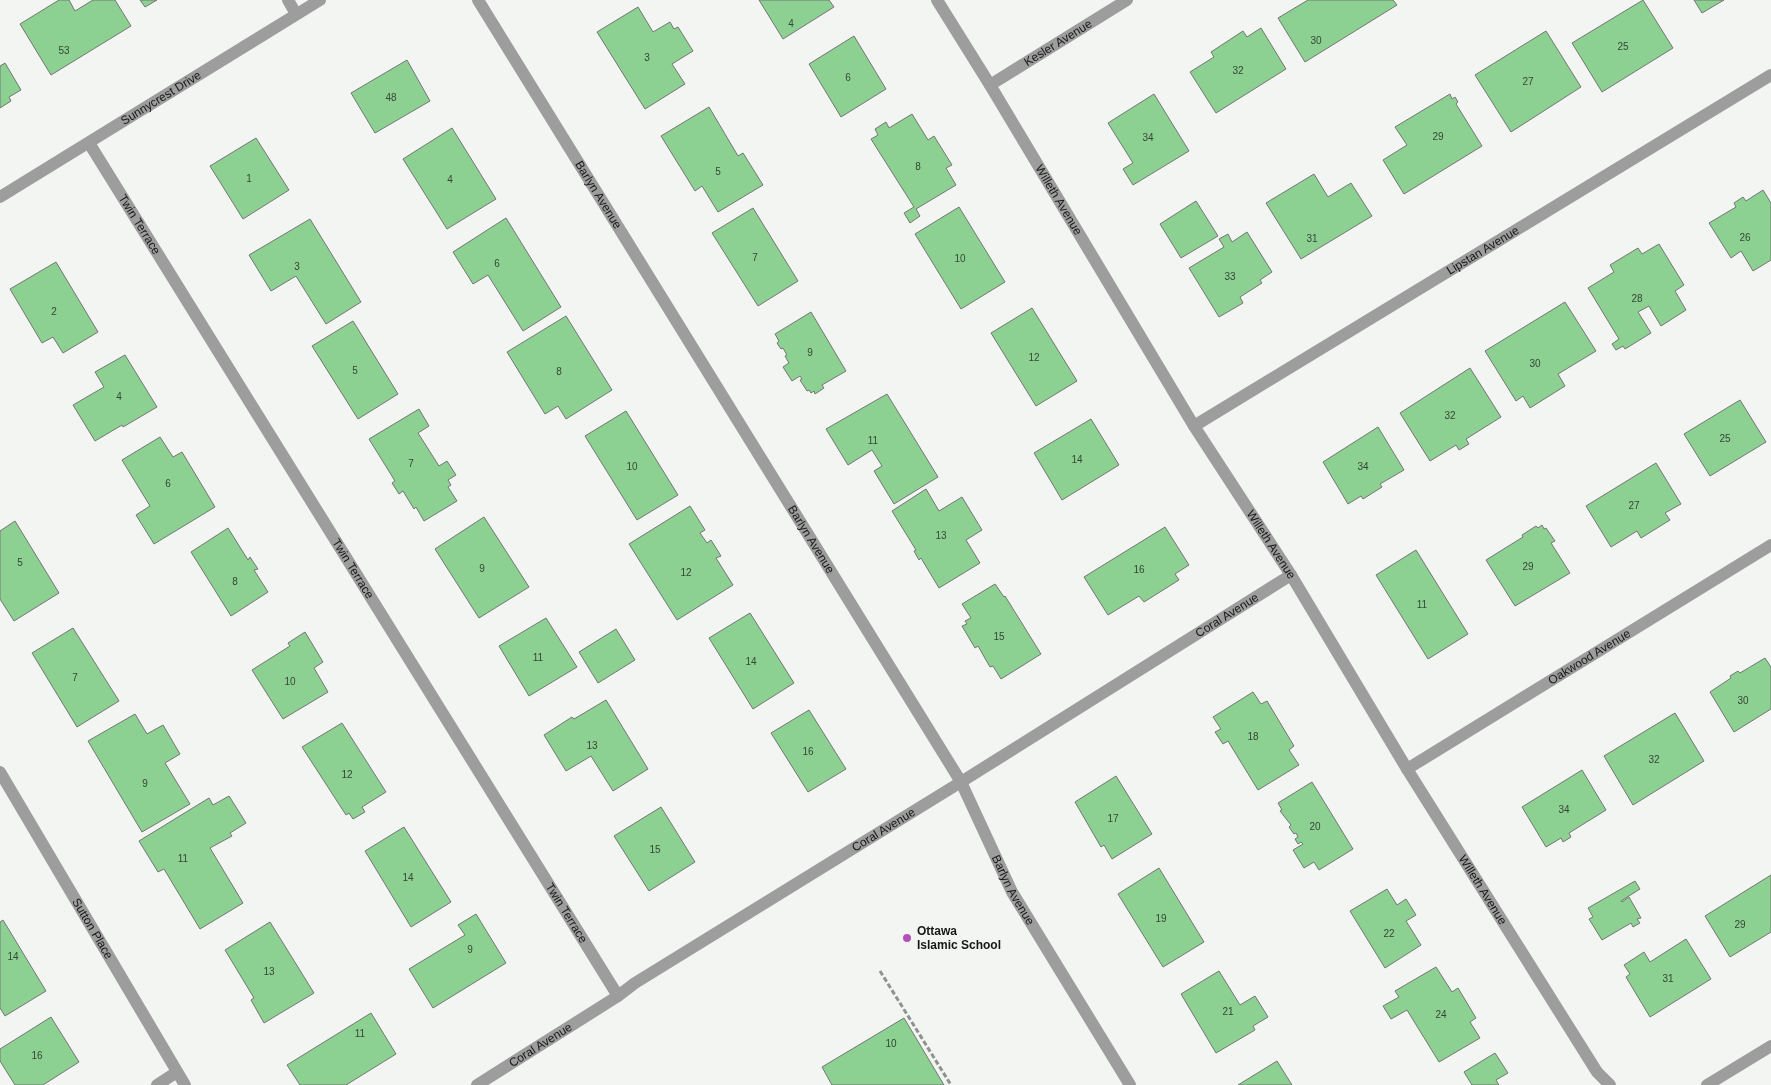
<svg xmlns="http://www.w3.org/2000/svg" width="1771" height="1085" viewBox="0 0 1771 1085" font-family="Helvetica,sans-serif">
<rect width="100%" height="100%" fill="#f2f5f2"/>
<g fill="#8dd192" stroke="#747674">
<path d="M59 0H69L75 11 93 0H115L131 26 51 75 20 24Z"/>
<path d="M140 0H157L145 7Z"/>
<path d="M759 0H829L834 7 783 39Z"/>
<path d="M1308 0H1393L1397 5 1305 62 1278 18Z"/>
<path d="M1643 0 1673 48 1602 92 1572 43Z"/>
<path d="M1694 0H1724L1702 13Z"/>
<path d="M638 7 653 32 670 22 674 29 678 27 693 51 672 64 685 84 645 109 597 32Z"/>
<path d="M1261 28 1286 69 1216 113 1190 72 1214 57 1211 52 1243 31 1247 37Z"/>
<path d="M1546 31 1581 87 1511 132 1475 75Z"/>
<path d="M854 36 886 89 841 117 809 64Z"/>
<path d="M407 60 430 101 375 133 351 93Z"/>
<path d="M5 63 21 90 9 97 11 101 0 108V66Z"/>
<path d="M1154 94 1189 151 1133 185 1123 169 1133 163 1108 123Z"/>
<path d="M1450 94 1452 99 1455 97 1458 102 1456 104 1482 146 1404 194 1383 160 1407 145 1395 127Z"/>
<path d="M709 107 738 156 743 153 763 185 718 212 702 186 695 191 661 136Z"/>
<path d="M912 114 928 140 934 136 952 165 946 168 956 185 916 209 920 216 910 223 904 213 914 207 871 139 878 135 875 129 886 122 889 128Z"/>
<path d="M452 128 496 199 447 229 403 159Z"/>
<path d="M256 138 289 190 243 219 210 166Z"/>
<path d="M1314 174 1328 197 1351 183 1372 216 1301 259 1266 203Z"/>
<path d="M1763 190 1771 203V260L1753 271 1741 251 1731 258 1709 223 1736 207 1734 203 1743 197 1746 201Z"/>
<path d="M1196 201 1218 236 1181 258 1160 224Z"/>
<path d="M959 207 1005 282 961 309 915 234Z"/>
<path d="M753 208 798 281 758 306 712 233Z"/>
<path d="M506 218 561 307 523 331 488 275 473 284 453 252Z"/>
<path d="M310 219 361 302 326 324 296 276 271 291 249 255Z"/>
<path d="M1247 232 1272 272 1260 280 1262 283 1240 297 1243 303 1219 317 1189 268 1224 247 1219 239 1228 234 1232 242Z"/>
<path d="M1659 244 1684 285 1675 291 1686 310 1661 326 1649 306 1638 312 1651 333 1625 349 1623 346 1616 350 1612 344 1619 339 1588 288 1614 272 1610 265 1638 248 1642 254Z"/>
<path d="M56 262 98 332 63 353 53 337 42 343 10 289Z"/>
<path d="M1565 302 1596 351 1558 374 1565 386 1530 408 1523 396 1516 401 1485 351Z"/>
<path d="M1032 308 1077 381 1036 406 991 333Z"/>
<path d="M811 312 846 371 822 385 824 388 815 394 814 391 811 393 809 390 807 391 800 380 802 379 800 376 792 381 783 367 789 363 785 356 787 355 783 348 781 349 777 343 779 341 775 334Z"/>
<path d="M566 316 612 390 566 419 558 406 545 414 507 352Z"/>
<path d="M353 321 398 394 358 419 312 346Z"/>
<path d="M125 355 157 407 123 427 122 425 95 441 73 405 104 387 95 372Z"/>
<path d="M1470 368 1501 417 1466 439 1469 444 1459 450 1456 445 1430 461 1400 413Z"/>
<path d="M887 394 938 477 894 504 874 471 882 466 872 450 848 465 826 429Z"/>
<path d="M1740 400 1766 442 1710 476 1684 434Z"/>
<path d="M419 409 429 426 418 433 439 466 447 461 456 475 448 480 451 485 448 487 457 501 424 521 416 507 414 509 403 491 399 494 392 483 395 481 369 439Z"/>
<path d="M626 411 678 495 637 520 585 436Z"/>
<path d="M1091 419 1119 465 1062 500 1034 453Z"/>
<path d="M1378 427 1404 470 1380 484 1382 487 1363 499 1361 496 1348 504 1323 462Z"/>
<path d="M160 437 173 457 182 452 215 507 154 544 136 515 150 506 122 460Z"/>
<path d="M1656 463 1681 504 1665 513 1670 520 1641 538 1637 531 1611 547 1586 506Z"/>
<path d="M926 489 939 511 962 497 982 530 966 540 980 563 939 588 921 558 919 560 914 551 916 550 892 511Z"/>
<path d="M690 506 705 530 700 533 707 543 711 540 721 556 716 558 733 585 677 620 629 544Z"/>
<path d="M484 517 529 587 479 618 435 549Z"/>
<path d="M15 521 59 593 14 621 0 599V531Z"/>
<path d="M1542 525 1544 529 1546 528 1555 541 1551 543 1570 573 1515 606 1486 560 1523 537 1522 535 1536 526 1538 528Z"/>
<path d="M1165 527 1189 565 1175 574 1179 580 1144 602 1139 596 1108 615 1084 577Z"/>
<path d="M228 528 248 560 250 557 258 569 254 570 268 592 231 616 191 552Z"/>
<path d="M1416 550 1468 634 1428 659 1376 575Z"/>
<path d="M995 584 1004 597 1005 596 1041 654 1001 679 993 666 990 667 978 646 975 648 962 626 967 624 965 621 971 618 962 604Z"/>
<path d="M750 613 794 683 753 709 709 638Z"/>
<path d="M546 618 577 667 529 696 499 646Z"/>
<path d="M73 628 119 701 77 727 32 653Z"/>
<path d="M616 629 635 660 598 683 579 652Z"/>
<path d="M305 632 323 662 314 668 328 692 283 719 252 670 290 646 288 643Z"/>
<path d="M1765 658 1771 667V709L1734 732 1710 692 1731 678 1730 676 1738 671 1740 673Z"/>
<path d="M1253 692 1261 704 1267 701 1294 746 1289 750 1299 765 1258 790 1228 741 1223 744 1215 732 1221 729 1213 717Z"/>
<path d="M606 700 648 769 613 791 591 756 566 771 544 735 572 717 574 719Z"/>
<path d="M809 710 846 769 808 792 771 733Z"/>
<path d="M1675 713 1704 761 1633 805 1604 756Z"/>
<path d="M135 714 147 734 163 725 180 754 165 763 190 804 142 832 88 741Z"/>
<path d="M342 723 386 792 362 807 365 812 353 819 349 813 346 815 302 747Z"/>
<path d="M1582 770 1606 810 1569 833 1571 837 1563 842 1561 838 1546 847 1522 807Z"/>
<path d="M1116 776 1152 834 1112 859 1104 845 1101 847 1075 802Z"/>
<path d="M1312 782 1353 849 1319 870 1314 862 1304 868 1293 850 1303 844 1301 842 1298 844 1295 839 1298 837 1296 833 1294 834 1289 827 1291 825 1280 811 1282 810 1278 803Z"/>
<path d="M229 796 246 823 230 833 232 836 210 848 243 903 200 929 164 869 158 872 139 841 209 798 213 805Z"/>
<path d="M661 807 695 862 649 891 614 836Z"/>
<path d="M404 827 451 902 411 927 365 851Z"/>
<path d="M1159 868 1204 942 1163 967 1118 894Z"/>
<path d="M1771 875V932L1730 957 1705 916Z"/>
<path d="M1635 881 1640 889 1621 901 1622 902 1629 897 1641 918 1637 919 1640 923 1633 927 1631 923 1602 940 1589 919 1593 917 1588 908Z"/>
<path d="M1387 889 1397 905 1406 899 1416 915 1406 921 1421 945 1385 968 1350 911Z"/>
<path d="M476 914 506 963 433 1008 409 969 465 935 458 925Z"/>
<path d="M3 920 46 991 5 1016 0 1008V922Z"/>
<path d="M270 922 314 993 264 1023 251 1000 254 998 225 950Z"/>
<path d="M1686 939 1711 979 1650 1017 1626 977 1630 974 1624 965 1644 952 1650 962Z"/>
<path d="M1436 967 1452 992 1458 988 1476 1018 1470 1022 1480 1038 1439 1062 1407 1010 1391 1019 1383 1006 1399 997 1395 991Z"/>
<path d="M1219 971 1240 1005 1255 996 1268 1017 1253 1026 1255 1030 1216 1053 1181 994Z"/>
<path d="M371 1013 396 1054 346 1085H300L287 1065Z"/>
<path d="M51 1017 79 1062 43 1085H15L0 1061V1049Z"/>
<path d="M904 1018 944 1085H832L822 1067Z"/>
<path d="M1495 1053 1508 1073 1496 1080 1499 1085H1472L1464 1072Z"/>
<path d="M1277 1061 1292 1085H1238Z"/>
</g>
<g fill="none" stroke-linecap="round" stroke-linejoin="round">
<path stroke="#909290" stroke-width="3" stroke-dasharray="5 2.5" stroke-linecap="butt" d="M880 971 951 1085"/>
<g stroke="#9e9d9e" stroke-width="12">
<path d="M288 0 296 14"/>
<path id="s1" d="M478 0 961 782 1012 892 1130 1085"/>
<path id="s2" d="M937 0 990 85 1194 426 1291 575 1407 769 1597 1072 1610 1085"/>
<path id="s3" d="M990 85 1127 0"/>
<path id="s4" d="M89 143 618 996"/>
<path id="s5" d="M0 197 320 0"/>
<path id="s6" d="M1194 426 1771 75"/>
<path id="s7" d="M1407 769 1771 545"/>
<path id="s8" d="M0 772 185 1085"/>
<path d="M157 1085 177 1072"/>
<path id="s9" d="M477 1085 618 996 635 983 961 782 1291 575"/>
<path d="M1707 1085 1771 1046"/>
</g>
</g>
<circle fill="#b451b8" stroke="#f2f5f2" stroke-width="2" cx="907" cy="938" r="5"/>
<g text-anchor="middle" stroke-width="5" stroke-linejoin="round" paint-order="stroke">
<g font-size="10" fill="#344635">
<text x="791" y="27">4</text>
<text x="1316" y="44">30</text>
<text x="1623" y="50">25</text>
<text x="64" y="54">53</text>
<text x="647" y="61">3</text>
<text x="1238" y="74">32</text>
<text x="848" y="81">6</text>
<text x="1528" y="85">27</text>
<text x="391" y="101">48</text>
<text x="1438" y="140">29</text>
<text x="1148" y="141">34</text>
<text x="918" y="170">8</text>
<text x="718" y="175">5</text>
<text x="249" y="182">1</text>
<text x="450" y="183">4</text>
<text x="1745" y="241">26</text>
<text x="1312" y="242">31</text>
<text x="755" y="261">7</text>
<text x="960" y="262">10</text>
<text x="497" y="267">6</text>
<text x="297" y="270">3</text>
<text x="1230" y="280">33</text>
<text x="1637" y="302">28</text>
<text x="54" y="315">2</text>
<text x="810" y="356">9</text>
<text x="1034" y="361">12</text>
<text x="1535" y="367">30</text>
<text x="355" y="374">5</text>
<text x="559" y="375">8</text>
<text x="119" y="400">4</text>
<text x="1450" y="419">32</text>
<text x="1725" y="442">25</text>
<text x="873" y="444">11</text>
<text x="1077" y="463">14</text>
<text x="411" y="467">7</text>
<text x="632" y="470">10</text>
<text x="1363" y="470">34</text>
<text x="168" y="487">6</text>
<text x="1634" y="509">27</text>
<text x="941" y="539">13</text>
<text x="20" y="566">5</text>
<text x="1528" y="570">29</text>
<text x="482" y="572">9</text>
<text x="1139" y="573">16</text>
<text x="686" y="576">12</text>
<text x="235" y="585">8</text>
<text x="1422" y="608">11</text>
<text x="999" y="640">15</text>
<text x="538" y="661">11</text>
<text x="751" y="665">14</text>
<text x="75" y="681">7</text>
<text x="290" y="685">10</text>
<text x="1743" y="704">30</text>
<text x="1253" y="740">18</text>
<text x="592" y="749">13</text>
<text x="808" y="755">16</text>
<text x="1654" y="763">32</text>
<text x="347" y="778">12</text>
<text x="145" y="787">9</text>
<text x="1564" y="813">34</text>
<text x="1113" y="822">17</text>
<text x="1315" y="830">20</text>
<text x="655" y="853">15</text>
<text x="183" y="862">11</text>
<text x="408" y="881">14</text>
<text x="1161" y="922">19</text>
<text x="1740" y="928">29</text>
<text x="1389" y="937">22</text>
<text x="470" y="953">9</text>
<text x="13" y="960">14</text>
<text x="269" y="975">13</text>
<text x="1668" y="982">31</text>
<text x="1228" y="1015">21</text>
<text x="1441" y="1018">24</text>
<text x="360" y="1037">11</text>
<text x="891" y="1047">10</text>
<text x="37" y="1059">16</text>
</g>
<g font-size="12" fill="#161716" stroke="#f2f5f2">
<text dy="4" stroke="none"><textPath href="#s3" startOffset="80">Kesler Avenue</textPath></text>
<text dy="4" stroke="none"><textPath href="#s5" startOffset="189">Sunnycrest Drive</textPath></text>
<text dy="4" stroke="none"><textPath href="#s1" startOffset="229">Barlyn Avenue</textPath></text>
<text dy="4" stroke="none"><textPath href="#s2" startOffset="234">Willeth Avenue</textPath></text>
<text dy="4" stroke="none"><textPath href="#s4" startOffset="96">Twin Terrace</textPath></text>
<text dy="4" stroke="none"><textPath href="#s6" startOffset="338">Lipstan Avenue</textPath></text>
<text dy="4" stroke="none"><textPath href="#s1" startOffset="634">Barlyn Avenue</textPath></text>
<text dy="4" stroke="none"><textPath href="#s2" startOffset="639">Willeth Avenue</textPath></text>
<text dy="4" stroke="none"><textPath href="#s4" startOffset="501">Twin Terrace</textPath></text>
<text dy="4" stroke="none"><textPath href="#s9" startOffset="885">Coral Avenue</textPath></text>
<text dy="4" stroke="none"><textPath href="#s7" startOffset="214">Oakwood Avenue</textPath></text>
<text dy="4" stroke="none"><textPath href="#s9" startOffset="480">Coral Avenue</textPath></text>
<text dy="4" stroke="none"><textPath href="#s1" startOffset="1039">Barlyn Avenue</textPath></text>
<text dy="4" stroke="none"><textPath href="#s2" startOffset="1044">Willeth Avenue</textPath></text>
<text dy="4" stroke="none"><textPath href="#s4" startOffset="906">Twin Terrace</textPath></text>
<text dy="4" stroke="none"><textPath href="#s8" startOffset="182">Sutton Place</textPath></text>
<text dy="4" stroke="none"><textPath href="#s9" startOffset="75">Coral Avenue</textPath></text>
</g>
<g font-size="12" font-weight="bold" fill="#161716" stroke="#f2f5f2" text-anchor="start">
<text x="917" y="935">Ottawa<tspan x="917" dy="14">Islamic School</tspan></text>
</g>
</g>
</svg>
